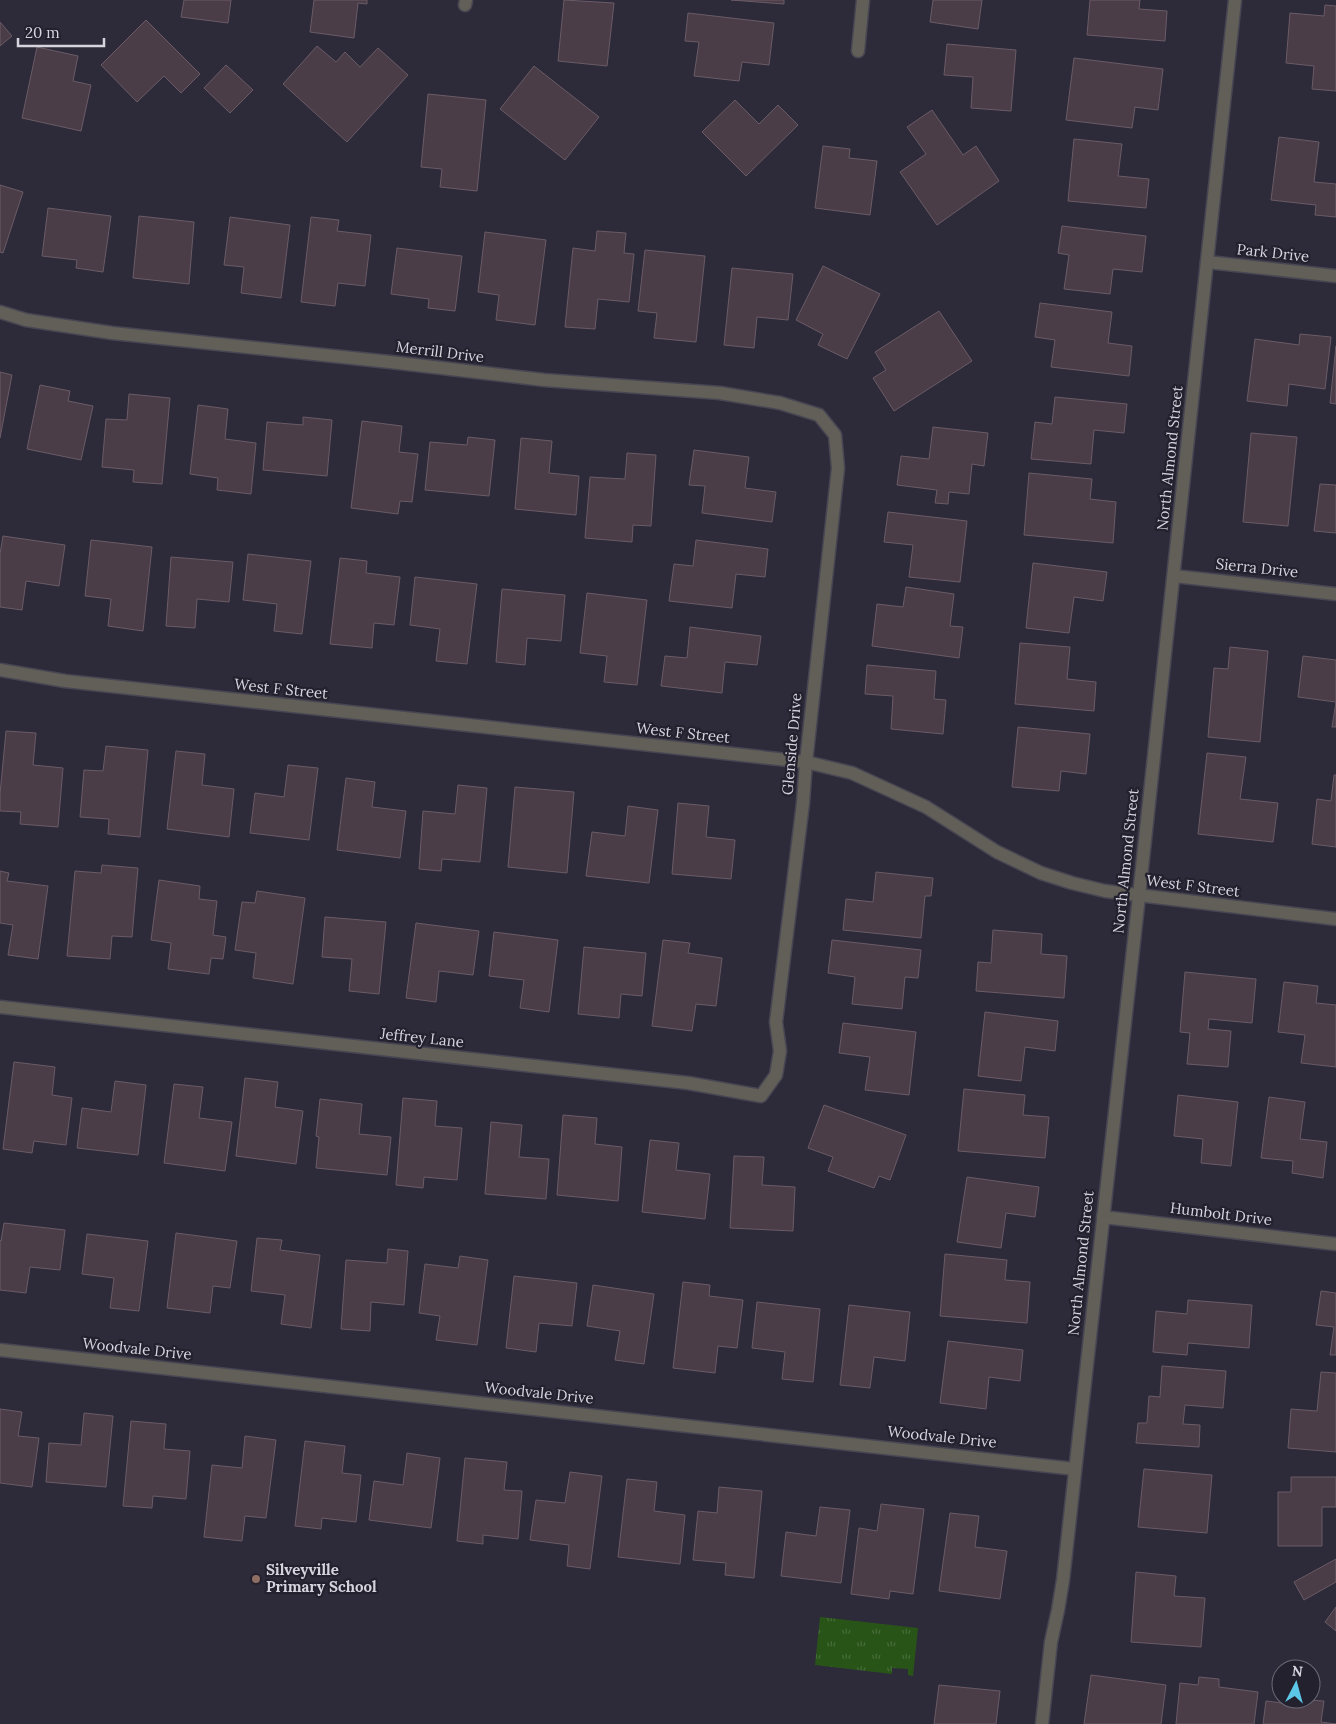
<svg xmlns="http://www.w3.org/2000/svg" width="1336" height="1724" viewBox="0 0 1336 1724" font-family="Lora,serif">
<defs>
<pattern id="park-tufts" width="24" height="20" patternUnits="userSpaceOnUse" patternTransform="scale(1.25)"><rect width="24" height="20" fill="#285418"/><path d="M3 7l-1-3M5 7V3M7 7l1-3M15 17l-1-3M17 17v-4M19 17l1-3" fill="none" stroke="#466c39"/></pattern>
</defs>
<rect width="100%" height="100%" fill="#2d2b39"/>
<path fill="url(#park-tufts)" d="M820 1617 918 1628 913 1676 908 1675V1669L892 1668V1674L815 1665Z"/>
<g fill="#4b3d47" stroke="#6a5b67">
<path d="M184 0H231L228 23 181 17Z"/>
<path d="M314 0H367V4L358 3 354 38 310 32Z"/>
<path d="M564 0 614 3 607 66 558 61Z"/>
<path d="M731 0H784V4Z"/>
<path d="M933 0H982L978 29 930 22Z"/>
<path d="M1090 0H1140L1139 9 1167 11 1165 41 1087 35Z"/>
<path d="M1325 5 1336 6V91L1312 89 1314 66 1286 63 1290 13 1324 16Z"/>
<path d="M688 13 774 23 769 65 742 62 739 81 694 76 699 42 685 41Z"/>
<path d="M146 20 200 74 181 93 164 76 137 102 101 65Z"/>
<path d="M0 22 12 36 0 46Z"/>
<path d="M947 44 1016 50 1011 111 971 108 973 77 944 75Z"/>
<path d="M317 46 336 62 345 52 360 67 378 48 408 75 347 142 283 84Z"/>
<path d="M37 47 78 56 73 81 91 85 81 131 22 118Z"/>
<path d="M1074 58 1163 69 1158 110 1135 107 1132 128 1066 120Z"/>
<path d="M226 65 253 90 230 113 204 88Z"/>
<path d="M534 66 599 117 565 160 500 109Z"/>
<path d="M428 94 486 100 477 191 440 187 442 169 421 167Z"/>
<path d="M735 100 759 124 778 105 798 125 746 176 702 132Z"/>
<path d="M932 110 963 155 976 146 999 181 937 225 900 172 926 154 907 127Z"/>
<path d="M1279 137 1319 142 1314 182 1336 184V217L1315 215 1316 205 1271 200Z"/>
<path d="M1074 139 1122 144 1118 176 1149 179 1146 208 1068 201Z"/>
<path d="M823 146 850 149 849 158 877 161 870 215 815 208Z"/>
<path d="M0 185 23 192 3 253 0 252Z"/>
<path d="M48 208 111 216 103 272 76 268 77 260 42 256Z"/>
<path d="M139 216 194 222 189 284 133 278Z"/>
<path d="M230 217 290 225 281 298 241 293 244 267 224 265Z"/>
<path d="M311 217 339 220 337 231 371 235 365 286 338 283 335 306 301 302Z"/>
<path d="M1062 226 1146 236 1142 272 1113 269 1110 294 1064 289 1069 255 1058 253Z"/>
<path d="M597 231 626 233 624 253 634 254 629 302 598 299 595 329 565 327 573 248 595 251Z"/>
<path d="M485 232 546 240 535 325 496 320 499 295 478 292Z"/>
<path d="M397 248 462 256 455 311 428 308 429 299 391 294Z"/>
<path d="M645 250 705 256 696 342 654 338 657 313 638 311Z"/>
<path d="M823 266 880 294 847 359 818 345 823 334 796 320Z"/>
<path d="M732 268 793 274 788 320 757 317 754 348 724 345Z"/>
<path d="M1040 303 1112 312 1108 343 1132 346 1129 376 1051 367 1055 340 1035 337Z"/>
<path d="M939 311 972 361 894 411 873 378 886 370 875 352Z"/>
<path d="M1300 334 1331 337 1325 389 1289 384 1287 406 1247 401 1255 339 1299 345Z"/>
<path d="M1336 346V404L1330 403Z"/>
<path d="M0 372 12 375 0 438Z"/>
<path d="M40 385 70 391 68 401 93 406 81 460 27 449Z"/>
<path d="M129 394 170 398 162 484 133 482 134 470 102 467 106 419 127 420Z"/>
<path d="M1055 397 1127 404 1124 433 1094 430 1091 464 1031 459 1035 422 1052 424Z"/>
<path d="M198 405 228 409 225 439 256 443 251 494 217 490 218 478 190 474Z"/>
<path d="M303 417 332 420 327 476 263 470 267 422 303 425Z"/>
<path d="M362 421 402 426 399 452 418 454 412 502 400 501 398 514 351 508Z"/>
<path d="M933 427 988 433 984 466 972 464 969 494 949 492 948 504 935 503 937 490 897 485 901 456 929 459Z"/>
<path d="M1251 433 1297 437 1288 526 1243 522Z"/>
<path d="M468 437 495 440 489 496 425 490 430 442 467 445Z"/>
<path d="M521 438 552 441 549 473 579 476 576 515 515 509Z"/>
<path d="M694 450 749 457 745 488 776 492 772 522 702 513 705 486 689 485Z"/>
<path d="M627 453 656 455 651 526 633 525 632 542 585 538 590 477 625 479Z"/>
<path d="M1029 473 1092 479 1090 499 1116 502 1113 543 1024 535Z"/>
<path d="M1320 484 1336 485V533L1314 531Z"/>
<path d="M888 512 967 521 960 582 909 577 913 545 884 542Z"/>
<path d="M3 536 65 545 59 586 26 581 22 610 0 607V554Z"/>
<path d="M91 540 152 547 143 631 108 626 111 599 85 596Z"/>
<path d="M696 540 768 549 765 577 736 574 732 608 669 601 674 564 693 566Z"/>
<path d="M248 554 311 561 302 634 274 631 277 604 243 600Z"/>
<path d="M171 557 233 562 229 602 197 599 195 628 166 626Z"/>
<path d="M340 558 367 561 366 573 400 577 394 625 374 623 372 648 330 644Z"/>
<path d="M1033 563 1107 572 1103 601 1074 597 1069 633 1026 628Z"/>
<path d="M415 577 477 584 467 664 436 661 440 629 410 625Z"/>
<path d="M906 587 954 594 950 626 963 627 959 658 872 646 877 604 903 607Z"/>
<path d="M502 589 565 595 561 641 527 638 525 665 496 662Z"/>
<path d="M587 593 647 600 637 685 604 682 607 656 580 653Z"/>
<path d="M690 627 761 636 757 665 725 662 722 693 661 686 665 656 687 658Z"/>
<path d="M1020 643 1070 647 1067 679 1096 682 1094 711 1015 704Z"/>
<path d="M1230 647 1268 651 1260 742 1208 737 1214 668 1228 669Z"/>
<path d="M1303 656 1336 660V727H1332L1336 702 1298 697Z"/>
<path d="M867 665 936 671 934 699 946 700 943 734 891 729 893 696 865 694Z"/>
<path d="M1018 727 1090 734 1086 774 1061 771 1059 791 1012 787Z"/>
<path d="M6 731 36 733 33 765 63 768 58 827 20 824 21 812 0 811V794Z"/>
<path d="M106 746 148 750 140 837 108 834 109 819 80 817 84 770 103 771Z"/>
<path d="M176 751 205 754 202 785 234 789 229 837 167 829Z"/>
<path d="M1207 753 1246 757 1240 799 1278 803 1273 842 1198 834Z"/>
<path d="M288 765 318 768 309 840 250 833 255 793 284 797Z"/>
<path d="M1334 775H1336V847L1312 844 1317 799 1331 801Z"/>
<path d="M346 778 375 782 372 807 406 811 400 858 337 850Z"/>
<path d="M458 785 487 788 480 862 442 859 441 871 419 869 423 811 455 814Z"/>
<path d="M515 787 574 792 567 873 508 867Z"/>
<path d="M678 803 709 806 706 837 735 840 731 879 672 874Z"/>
<path d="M628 806 658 810 649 883 586 876 592 832 625 836Z"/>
<path d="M102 865 138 868 132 937 112 936 110 959 67 956 75 871 101 873Z"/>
<path d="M0 871 9 873 7 881 48 886 38 959 8 955 13 925 0 923Z"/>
<path d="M876 872 933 878 931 896H925L921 938 843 930 846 899 873 902Z"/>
<path d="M159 880 200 886 199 899 217 901 213 935 226 937 223 959 211 958 209 974 168 969 171 943 151 940Z"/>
<path d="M257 891 305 898 293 984 253 978 256 953 235 950 242 902 255 903Z"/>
<path d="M325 917 386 922 379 994 349 991 352 959 322 957Z"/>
<path d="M416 923 479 931 473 975 439 971 436 1002 406 998Z"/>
<path d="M993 930 1042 934 1041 954 1067 956 1064 998 976 991 978 962 991 963Z"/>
<path d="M494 932 558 940 549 1012 520 1008 524 980 489 976Z"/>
<path d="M663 940 690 943 688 953 722 958 716 1006 696 1004 692 1031 652 1026Z"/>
<path d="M832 940 921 950 918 978 905 977 902 1009 852 1004 855 977 828 973Z"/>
<path d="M584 947 646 953 642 996 621 994 619 1018 578 1014Z"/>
<path d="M1185 972 1256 979 1252 1023 1209 1019 1208 1029 1231 1031 1228 1067 1187 1064 1190 1033 1180 1032Z"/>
<path d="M1284 982 1318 986 1316 1003 1336 1005V1067L1301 1063 1305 1035 1278 1032Z"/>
<path d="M985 1012 1058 1021 1055 1051 1025 1047 1021 1081 978 1076Z"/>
<path d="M843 1023 916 1032 909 1095 865 1090 870 1057 839 1053Z"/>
<path d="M14 1062 55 1067 52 1095 72 1098 66 1145 34 1141 32 1153 3 1149Z"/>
<path d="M245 1078 278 1082 275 1107 303 1111 296 1164 236 1156Z"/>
<path d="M115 1081 146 1085 138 1155 77 1148 82 1108 111 1112Z"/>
<path d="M174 1084 203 1087 199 1118 232 1122 225 1171 164 1163Z"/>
<path d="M964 1089 1025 1095 1023 1115 1049 1117 1045 1158 958 1151Z"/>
<path d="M1178 1095 1238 1102 1231 1166 1201 1163 1203 1139 1174 1136Z"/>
<path d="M1269 1097 1305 1102 1300 1139 1327 1142 1323 1178 1292 1173 1293 1161 1261 1158Z"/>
<path d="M403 1098 437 1101 435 1126 462 1128 457 1180 424 1177 423 1188 396 1185Z"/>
<path d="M320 1099 362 1104 359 1134 391 1137 387 1175 316 1168 319 1137 316 1136Z"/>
<path d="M824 1105 906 1135 890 1180 879 1176 874 1188 828 1171 833 1157 808 1148Z"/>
<path d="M563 1115 597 1118 595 1144 622 1147 618 1201 557 1195Z"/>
<path d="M491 1122 522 1125 519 1157 549 1159 546 1199 485 1194Z"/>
<path d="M650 1140 679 1143 676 1170 710 1174 705 1219 642 1212Z"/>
<path d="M734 1156 764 1157 762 1185 795 1187 793 1231 730 1228Z"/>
<path d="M967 1177 1039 1187 1035 1217 1006 1213 1001 1248 957 1242Z"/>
<path d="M4 1223 65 1230 60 1270 30 1267 26 1293 0 1290V1240L1 1241Z"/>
<path d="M176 1233 237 1241 230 1288 213 1286 210 1313 167 1308Z"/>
<path d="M87 1234 148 1241 139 1311 110 1308 114 1278 82 1274Z"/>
<path d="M257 1238 282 1240 280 1250 320 1255 311 1328 281 1324 285 1295 251 1291Z"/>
<path d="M388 1249 408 1251 404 1305 371 1302 370 1331 341 1329 346 1260 387 1263Z"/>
<path d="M945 1254 1007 1260 1005 1280 1030 1282 1027 1323 940 1316Z"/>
<path d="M460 1256 488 1260 477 1345 436 1340 440 1316 419 1313 425 1264 458 1268Z"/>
<path d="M514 1276 577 1283 572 1326 539 1323 536 1352 506 1348Z"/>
<path d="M683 1282 710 1285 709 1296 743 1300 737 1348 718 1346 715 1373 673 1368Z"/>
<path d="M593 1285 654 1294 644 1364 615 1360 620 1331 587 1326Z"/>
<path d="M1321 1291 1336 1293V1355H1330L1334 1327 1316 1325Z"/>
<path d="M1188 1300 1252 1305 1249 1348 1188 1343 1187 1355 1153 1352 1156 1311 1187 1314Z"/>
<path d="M757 1302 820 1309 813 1382 782 1379 785 1352 752 1348Z"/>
<path d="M849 1305 910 1312 905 1361 874 1357 870 1388 840 1385Z"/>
<path d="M948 1341 1023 1350 1020 1381 989 1377 986 1409 940 1403Z"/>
<path d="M1162 1366 1226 1371 1223 1408 1185 1405 1183 1424 1200 1425 1199 1447 1136 1443 1138 1423H1147L1149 1396 1160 1397Z"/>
<path d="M1321 1372 1336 1373V1452L1288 1448 1291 1409 1317 1411Z"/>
<path d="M0 1409 22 1412 18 1436 39 1438 32 1487 0 1483Z"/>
<path d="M84 1413 113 1416 106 1487 46 1482 49 1443 81 1445Z"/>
<path d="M131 1421 166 1424 164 1449 190 1451 186 1499 153 1496 152 1508 123 1506Z"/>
<path d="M245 1436 276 1440 266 1518 245 1516 242 1541 204 1537 212 1465 242 1468Z"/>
<path d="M305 1441 345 1446 342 1473 361 1475 356 1522 322 1518 321 1529 295 1526Z"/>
<path d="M407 1453 440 1458 431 1528 369 1520 374 1481 403 1485Z"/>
<path d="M465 1458 507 1462 504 1490 522 1491 518 1539 483 1535V1544L457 1541Z"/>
<path d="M1144 1469 1212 1475 1207 1533 1138 1527Z"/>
<path d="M570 1472 602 1476 590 1569 567 1566 569 1545 530 1540 536 1500 565 1503Z"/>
<path d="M1291 1477H1336V1507H1322V1546H1278V1492H1291Z"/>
<path d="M627 1479 657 1482 654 1511 685 1515 680 1564 618 1557Z"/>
<path d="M719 1487 762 1491 754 1578 725 1575 726 1563 693 1560 698 1511 717 1513Z"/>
<path d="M881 1504 924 1509 913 1594 890 1591 889 1599 851 1594 859 1528 877 1531Z"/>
<path d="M820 1507 850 1510 841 1583 781 1576 786 1532 816 1536Z"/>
<path d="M950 1513 979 1516 975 1547 1007 1551 1000 1599 939 1591Z"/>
<path d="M1336 1559V1582L1304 1600 1294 1582Z"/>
<path d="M1136 1572 1176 1576 1174 1596 1205 1598 1201 1647 1131 1642Z"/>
<path d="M1336 1607V1631L1325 1622Z"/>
<path d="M1091 1675 1166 1685 1161 1724H1084Z"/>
<path d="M1199 1677 1219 1679V1687L1258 1692 1254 1724H1176L1180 1683 1198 1685Z"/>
<path d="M939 1685 1000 1691 996 1724H934Z"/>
<path d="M1290 1699 1324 1701 1321 1722 1336 1724H1263L1266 1701 1290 1704Z"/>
</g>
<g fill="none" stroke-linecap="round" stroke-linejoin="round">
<defs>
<g id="minor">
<path d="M465 5 466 0"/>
<path d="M858 51 863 0"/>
<path d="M1207 262 1336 276"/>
<path d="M0 312 26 320 112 333 390 362 544 380 720 393 780 403 819 415 835 435 838 468 806 762 803 803 776 1022 780 1051 776 1075 761 1096 688 1083 0 1007"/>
<path d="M1174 576 1336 594"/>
<path d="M0 670 65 681 806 762 852 773 926 807 997 852 1041 873 1072 883 1105 891 1336 919"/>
<path d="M1103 1217 1336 1244"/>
<path d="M0 1350 1075 1469"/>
<path d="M1042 1724 1051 1642 1058 1610 1063 1580 1139 896 1235 0"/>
</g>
</defs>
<use href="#minor" stroke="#484653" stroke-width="15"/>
<use href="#minor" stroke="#615f57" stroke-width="12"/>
</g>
<circle fill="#8d6e63" stroke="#24212f" stroke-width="2" cx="256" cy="1579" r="5"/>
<g text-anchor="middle" stroke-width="4.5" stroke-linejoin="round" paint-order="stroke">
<g font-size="15" fill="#d6d5de" stroke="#24212f">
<text transform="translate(1273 253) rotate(6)" y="5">Park Drive</text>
<text transform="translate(440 352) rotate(7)" y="5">Merrill Drive</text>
<text transform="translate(1170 458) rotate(-84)" y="5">North Almond Street</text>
<text transform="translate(1257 568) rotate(6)" y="5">Sierra Drive</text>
<text transform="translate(281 689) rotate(6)" y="5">West F Street</text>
<text transform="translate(683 733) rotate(6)" y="5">West F Street</text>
<text transform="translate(792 744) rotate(-85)" y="5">Glenside Drive</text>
<text transform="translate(1126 861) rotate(-84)" y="5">North Almond Street</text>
<text transform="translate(1193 886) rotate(7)" y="5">West F Street</text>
<text transform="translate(422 1038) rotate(6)" y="5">Jeffrey Lane</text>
<text transform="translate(1221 1214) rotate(7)" y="5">Humbolt Drive</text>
<text transform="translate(1081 1263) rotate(-84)" y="5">North Almond Street</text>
<text transform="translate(137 1349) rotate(6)" y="5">Woodvale Drive</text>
<text transform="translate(539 1393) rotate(6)" y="5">Woodvale Drive</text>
<text transform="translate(942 1437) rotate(6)" y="5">Woodvale Drive</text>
</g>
<g font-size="15" font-weight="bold" fill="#d6d5de" stroke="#24212f" text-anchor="start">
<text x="266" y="1575">Silveyville<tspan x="266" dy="17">Primary School</tspan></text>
</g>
</g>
<g transform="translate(1296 1684) rotate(6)"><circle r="24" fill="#24212f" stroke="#6b6975"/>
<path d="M0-4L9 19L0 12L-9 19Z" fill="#5dc7e8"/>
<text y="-8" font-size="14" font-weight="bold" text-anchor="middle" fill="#d6d5de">N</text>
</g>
<path d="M18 38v8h86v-8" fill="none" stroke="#d6d5de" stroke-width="2.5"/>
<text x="25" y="38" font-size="15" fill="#d6d5de" stroke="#24212f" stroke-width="4" paint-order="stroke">20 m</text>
</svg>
